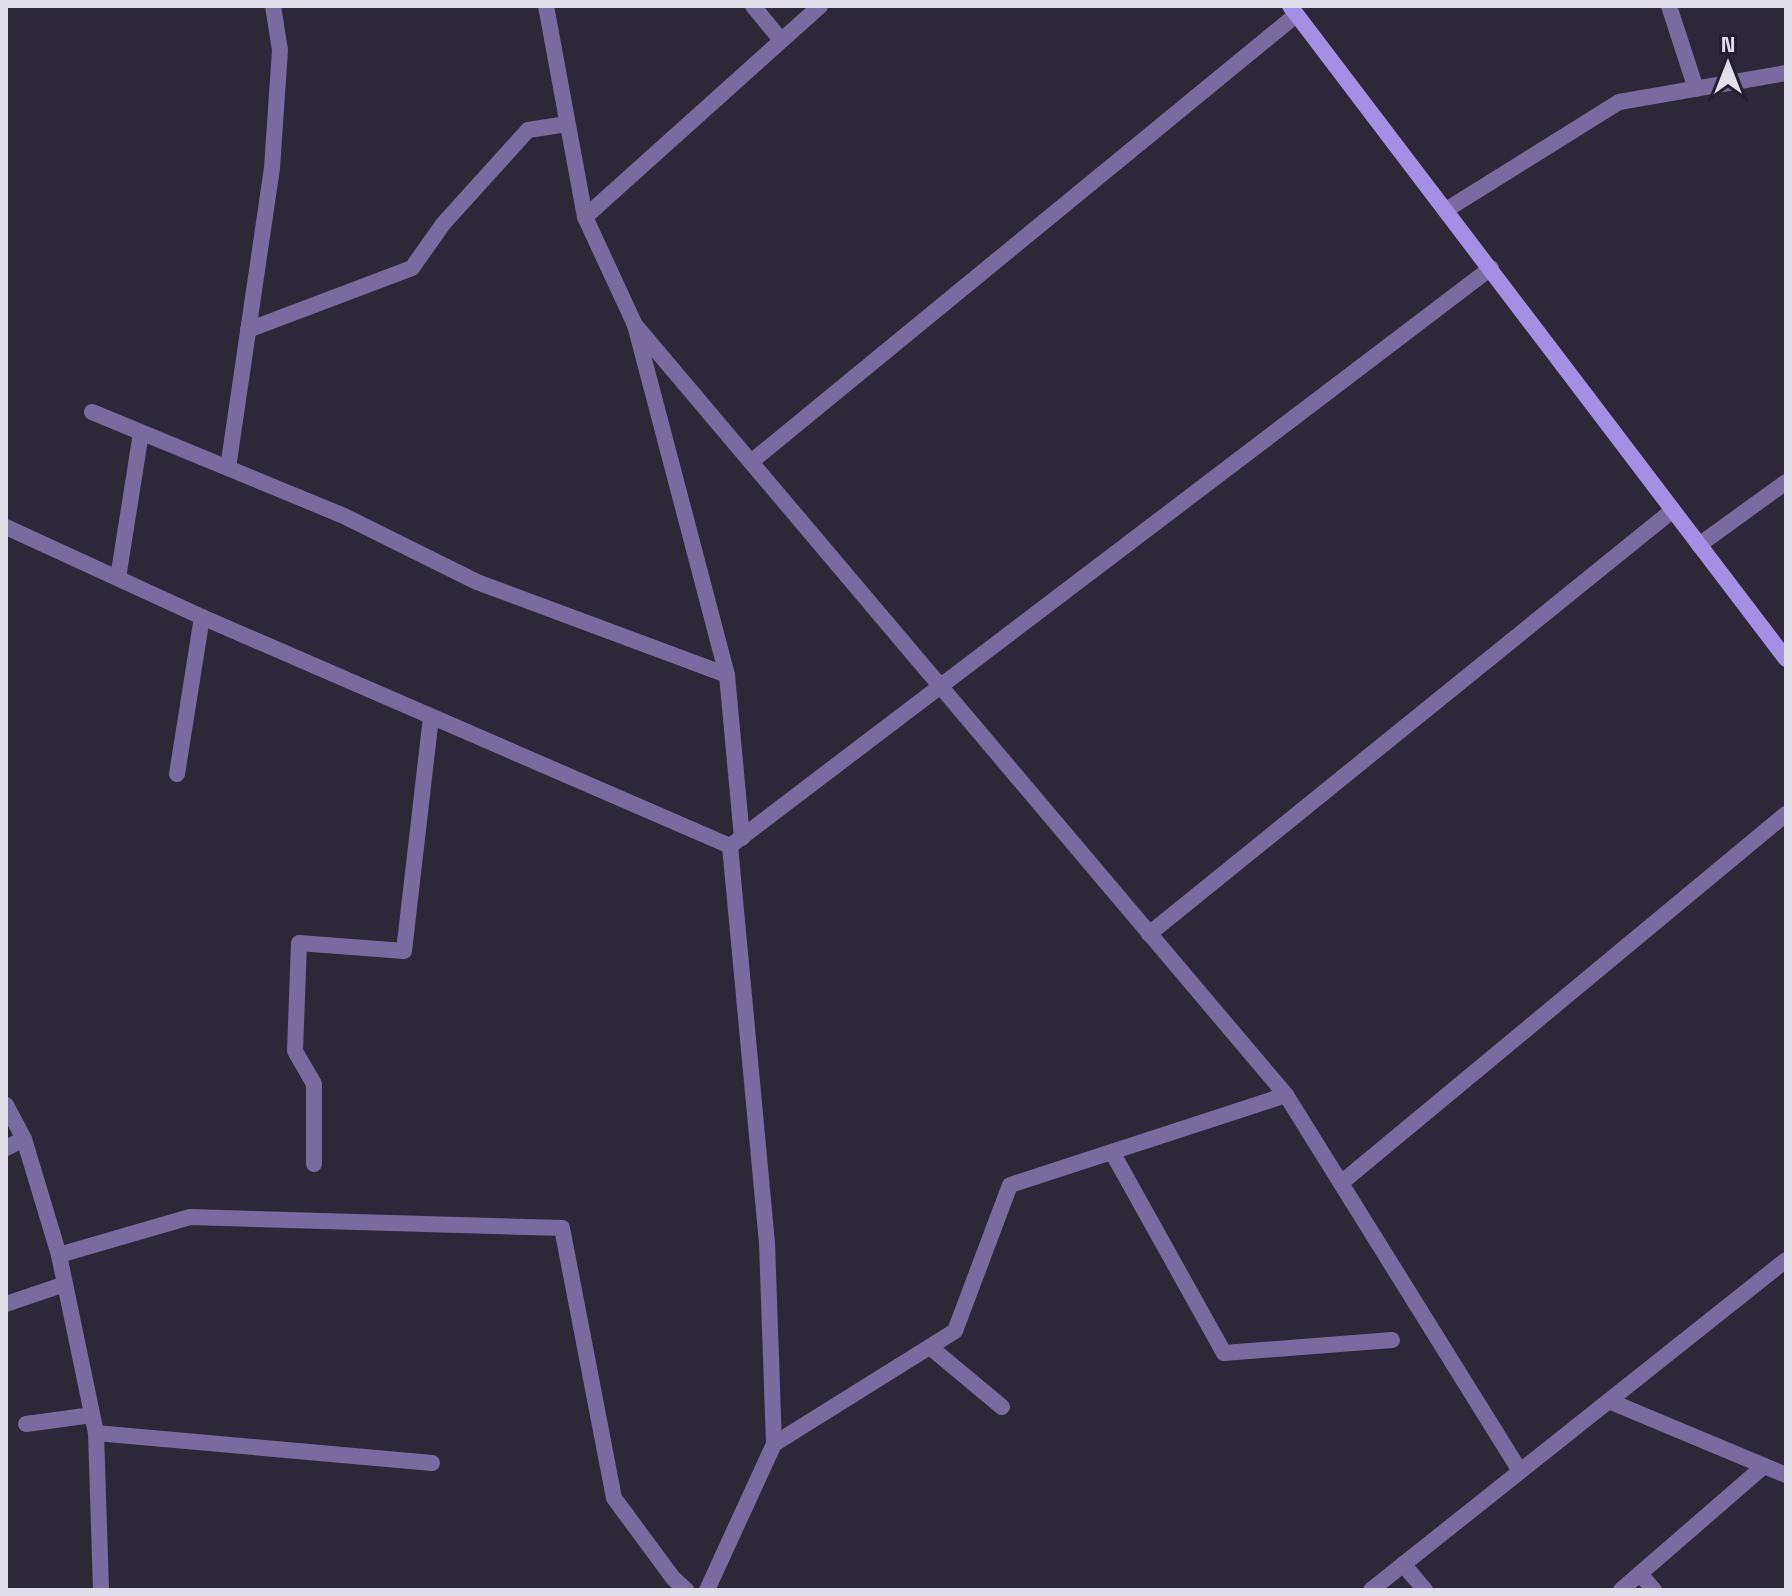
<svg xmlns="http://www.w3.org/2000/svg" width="1792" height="1596" viewBox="0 0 1792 1596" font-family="'Space Grotesk',sans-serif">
<rect width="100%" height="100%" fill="#2c2838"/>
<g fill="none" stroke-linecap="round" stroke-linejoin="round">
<g stroke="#796ba0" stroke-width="16">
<path d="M546 6 585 217 635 325 727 675 742 838"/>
<path d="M753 6 781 40"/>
<path d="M1669 6 1696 89"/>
<path d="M1446 210 1619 102 1786 73"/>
<path d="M585 217 820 6"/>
<path d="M635 325 1286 1095 1520 1471"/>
<path d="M248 330 412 268 443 224 528 130 567 124"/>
<path d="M92 412 344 516 477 582 727 675"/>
<path d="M751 462 1296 15"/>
<path d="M228 468 272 168 280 50 273 6"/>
<path d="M6 527 202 617 730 846"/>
<path d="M1699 545 1786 482"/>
<path d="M118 578 141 433"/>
<path d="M177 774 202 617"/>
<path d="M730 846 1491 268"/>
<path d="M1149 934 1673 510"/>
<path d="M6 1105 24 1139 59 1255 96 1433 101 1590"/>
<path d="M6 1148 24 1139"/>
<path d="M1112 1152 1224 1353 1392 1340"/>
<path d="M314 1164V1084L295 1051 299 943 404 951 431 717"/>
<path d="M1341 1183 1786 814"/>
<path d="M59 1255 190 1217 562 1228 614 1498 673 1578 686 1590"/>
<path d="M6 1304 65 1284"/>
<path d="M930 1347 1002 1407"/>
<path d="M1609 1401 1786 1475"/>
<path d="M26 1424 92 1415"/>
<path d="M96 1433 432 1463"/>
<path d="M774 1444 955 1331 1010 1185 1286 1095"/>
<path d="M1403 1564 1425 1590"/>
<path d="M1640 1574 1654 1590"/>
<path d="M707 1590 774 1444 767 1243 730 846"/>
<path d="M1371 1590 1786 1260"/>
<path d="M1621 1590 1764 1466"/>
</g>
<path stroke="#a58fe4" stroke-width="16" d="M1290 6 1786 659"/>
</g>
<rect width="1792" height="1596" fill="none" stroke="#e0dee8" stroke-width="16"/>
<g transform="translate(1728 64)" stroke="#221e2d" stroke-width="6" paint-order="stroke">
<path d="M0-6L14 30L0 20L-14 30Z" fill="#e0dee8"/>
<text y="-12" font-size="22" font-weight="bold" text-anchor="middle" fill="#e0dee8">N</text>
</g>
</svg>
